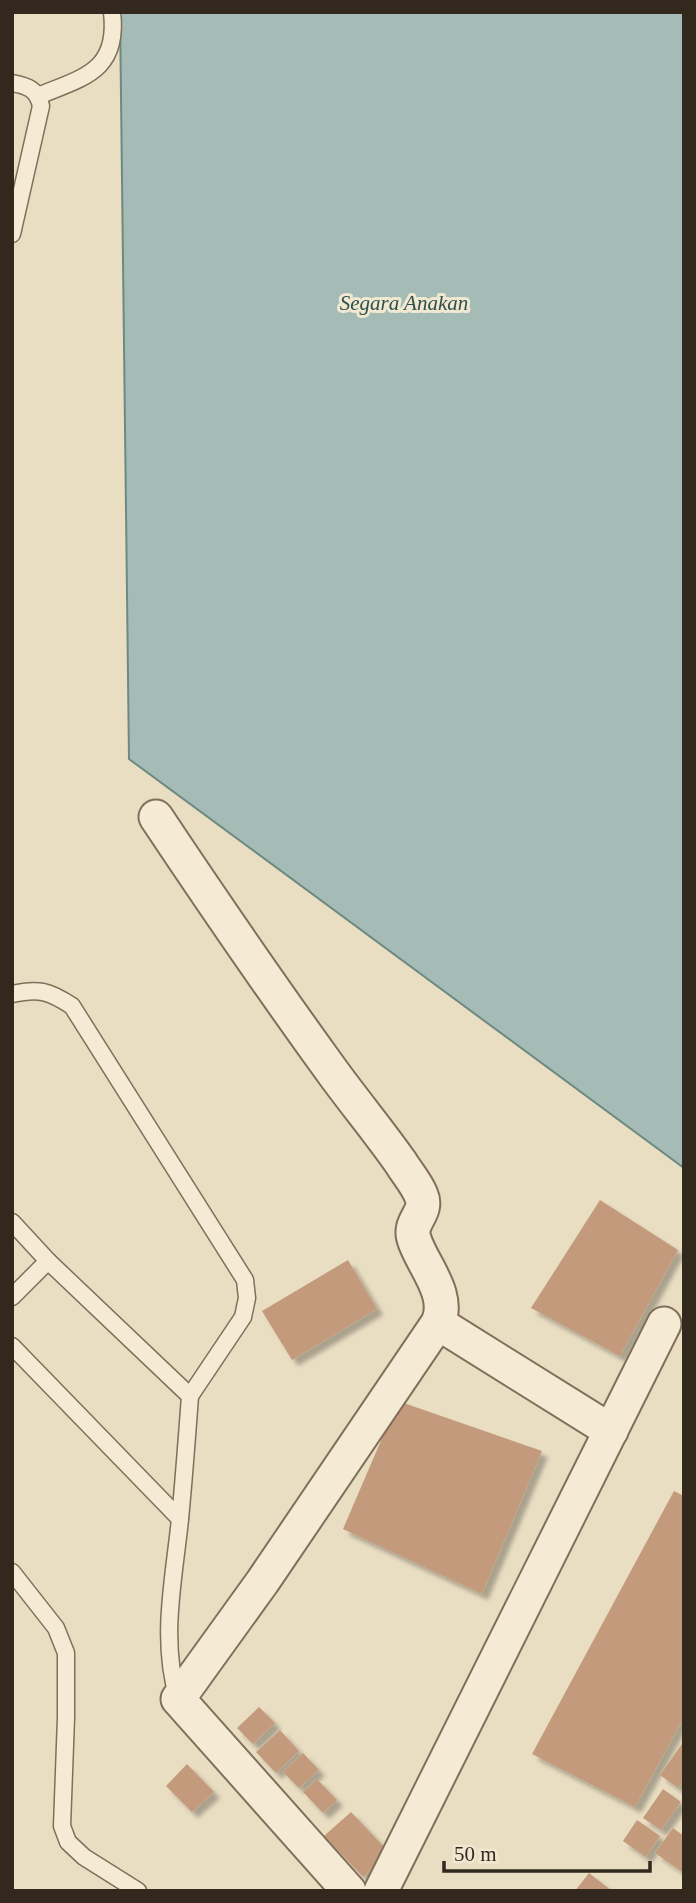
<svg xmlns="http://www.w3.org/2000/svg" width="696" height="1903" viewBox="0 0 696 1903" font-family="Georgia,serif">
<defs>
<filter id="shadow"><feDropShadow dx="6" dy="6" stdDeviation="2" flood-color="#0004"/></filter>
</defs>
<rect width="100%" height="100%" fill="#e9ddc2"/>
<path fill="#a4bcb5" stroke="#6c8982" stroke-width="2" d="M120 12H684V1168L129 759Z"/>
<g fill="#c39a7c" filter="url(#shadow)">
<path d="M600 1200 678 1250 620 1356 531 1308Z"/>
<path d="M348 1260 377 1309 292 1360 262 1311Z"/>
<path d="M398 1401 542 1451 482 1594 343 1529Z"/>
<path d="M674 1491 684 1496V1717L635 1807 532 1754Z"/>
<path d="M259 1707 275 1723 253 1744 237 1728Z"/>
<path d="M280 1730 299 1751 276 1773 256 1752Z"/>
<path d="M684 1741V1780L678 1788 660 1775Z"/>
<path d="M303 1753 319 1770 299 1788 283 1772Z"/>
<path d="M187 1764 214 1792 192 1812 166 1786Z"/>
<path d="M317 1779 337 1800 323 1813 303 1792Z"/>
<path d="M663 1789 681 1802 661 1830 643 1818Z"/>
<path d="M351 1812 389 1852 363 1877 324 1836Z"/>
<path d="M637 1820 660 1836 646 1857 623 1841Z"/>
<path d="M673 1828 684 1836V1873L655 1853Z"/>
<path d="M589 1873 612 1891H575Z"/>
</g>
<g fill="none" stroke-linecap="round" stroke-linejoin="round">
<defs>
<g id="lane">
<path d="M12 83C28 86 37 89 41 106L12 234"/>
<path d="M38 96C84 77 119 71 112 12"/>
<path d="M12 994C39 988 49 991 72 1006L245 1280 247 1298 243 1317 190 1396"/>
<path d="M12 1222 48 1261 190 1396C187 1437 184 1478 180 1519 174 1579 160 1639 178 1699"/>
<path d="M12 1297 48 1261"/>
<path d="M12 1346 180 1519"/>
<path d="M12 1572 56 1628 66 1653V1718L62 1826 68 1842 84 1857 138 1891"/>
</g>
<g id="street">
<path d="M156 817C214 904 273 990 334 1074 356 1104 380 1133 401 1163 407 1173 416 1183 421 1195 429 1213 408 1221 414 1239 422 1265 451 1294 438 1323L263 1581 178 1699 349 1891"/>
<path d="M438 1323 611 1431"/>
<path d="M381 1891 664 1324"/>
</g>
</defs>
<use href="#lane" stroke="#816f5b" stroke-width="19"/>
<use href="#street" stroke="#816f5b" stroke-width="37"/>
<use href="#lane" stroke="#f5ebd4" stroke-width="16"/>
<use href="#street" stroke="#f5ebd4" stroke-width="33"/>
</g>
<g text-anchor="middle" stroke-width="6" stroke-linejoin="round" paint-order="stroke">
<g font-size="21" font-style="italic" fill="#2e504e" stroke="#f1e8d1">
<text x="404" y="310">Segara Anakan</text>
</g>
</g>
<rect width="696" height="1903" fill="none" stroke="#32281e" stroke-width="28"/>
<path d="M444 1861v10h206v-10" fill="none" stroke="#32281e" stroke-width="3.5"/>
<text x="454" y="1861" font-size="21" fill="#32281e" stroke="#f1e8d1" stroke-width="5" paint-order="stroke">50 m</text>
</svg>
